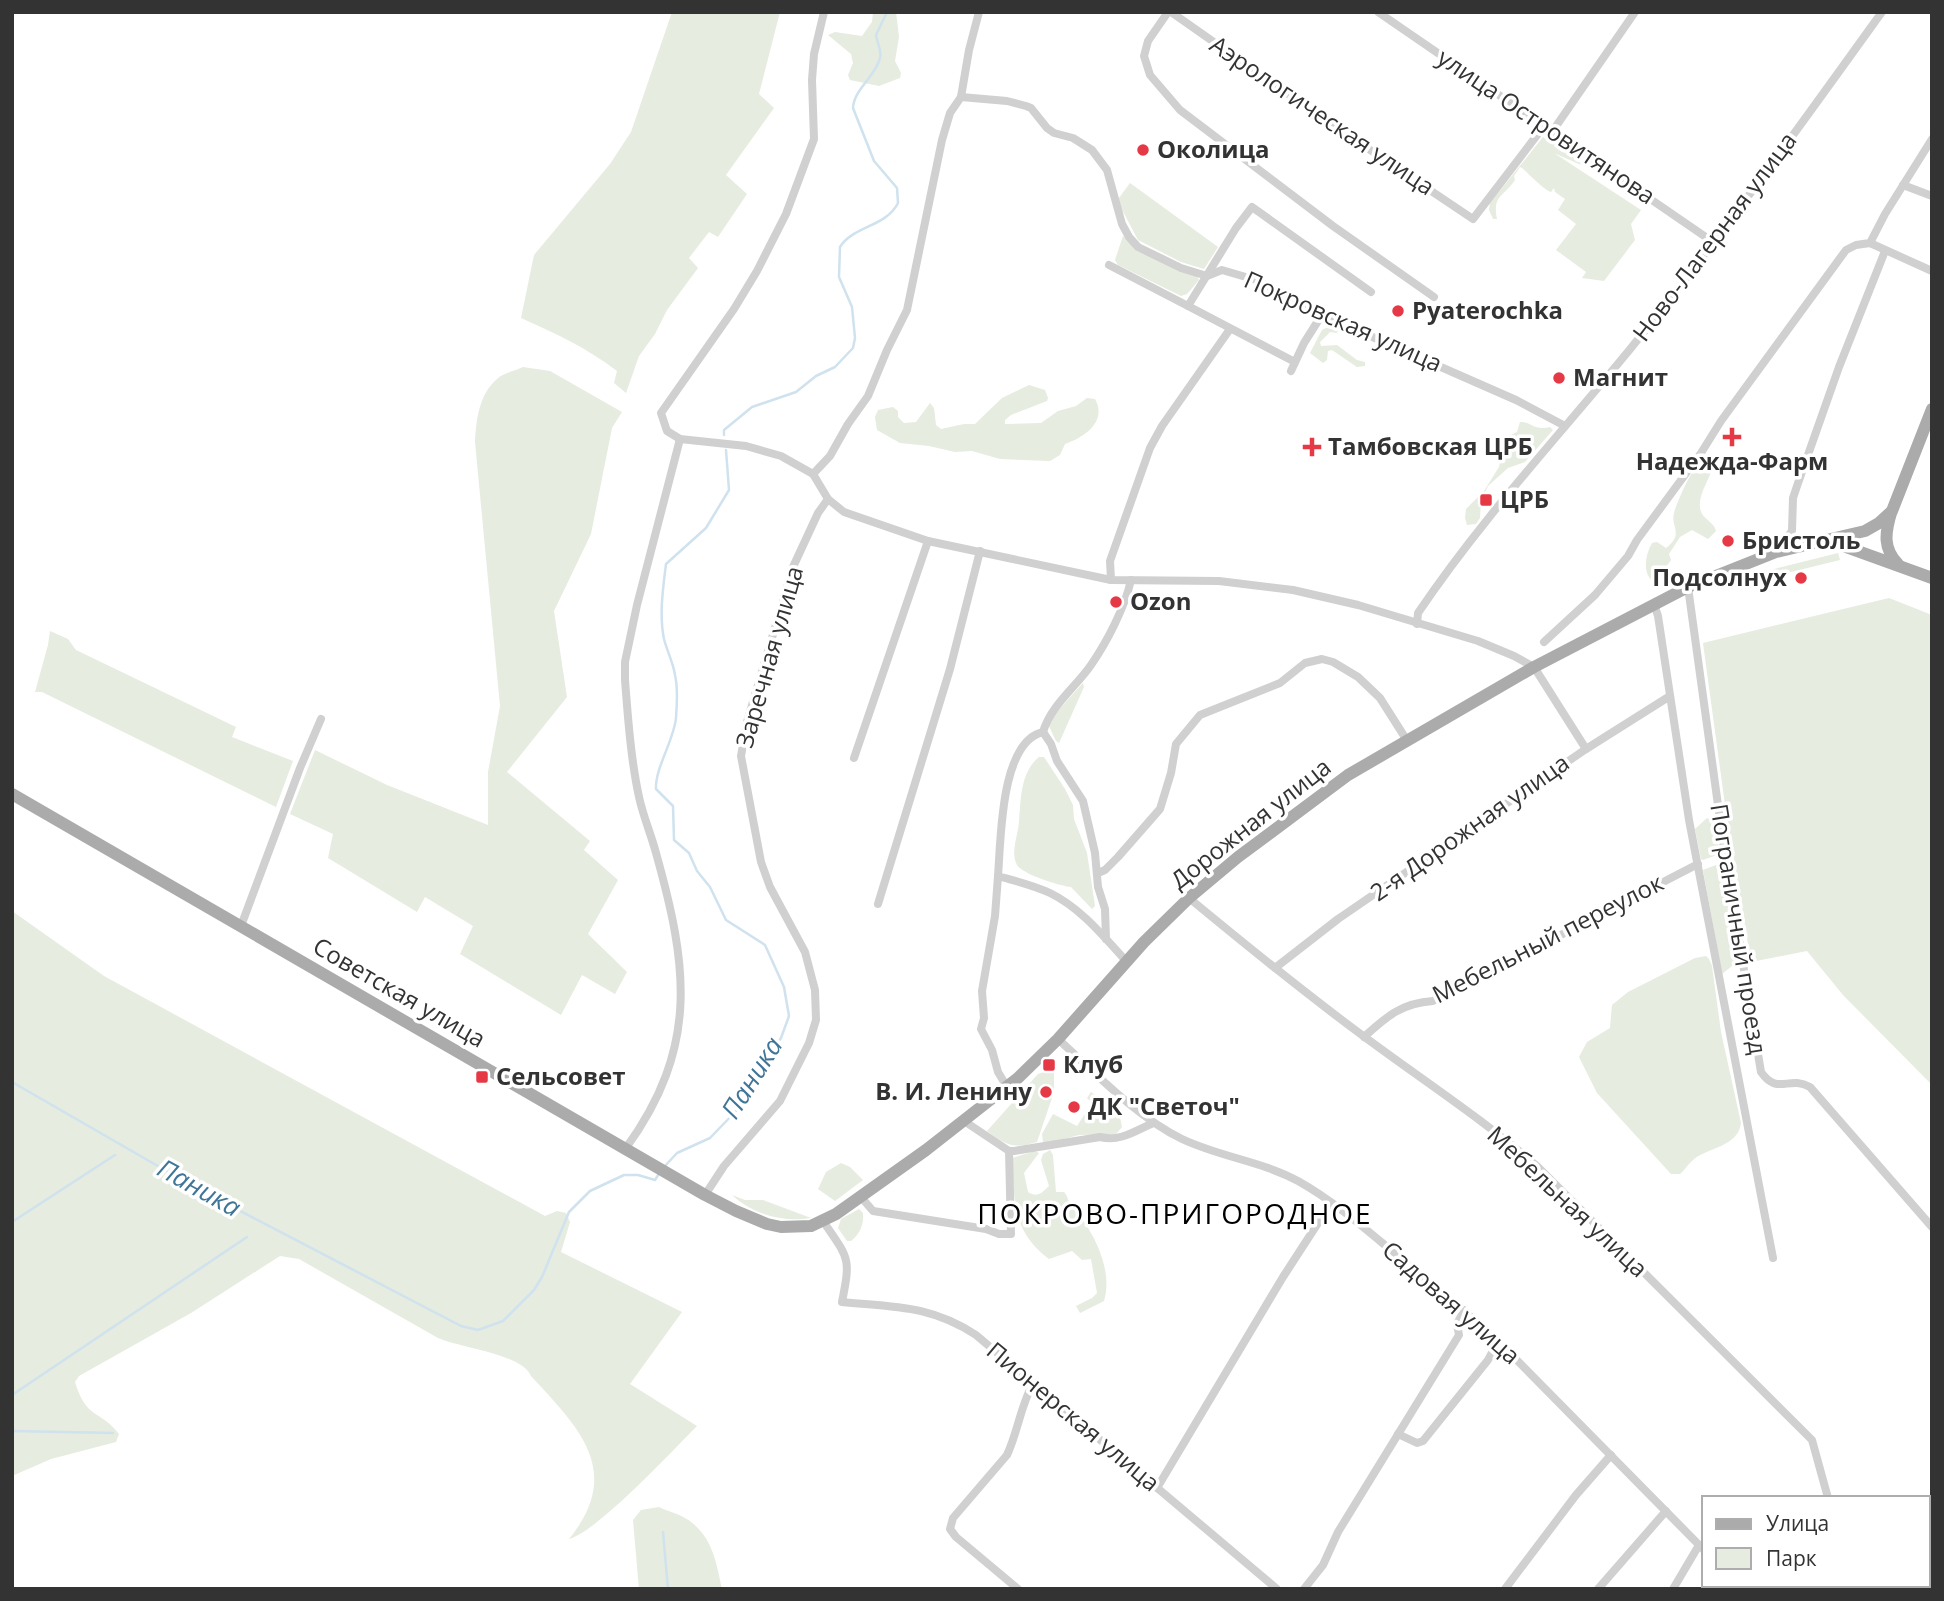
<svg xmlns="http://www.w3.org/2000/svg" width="1944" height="1601" viewBox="0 0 1944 1601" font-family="'Open Sans',sans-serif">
<rect width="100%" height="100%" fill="#fff"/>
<g fill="#e6ecdf">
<path d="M672 12H780L759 94 774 108 726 175 747 194 718 237 709 232 689 258 698 268 667 310 655 334 639 356 626 393 614 383 617 371C587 348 555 333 521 318L534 255 610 164 631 132Z"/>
<path d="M873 12H896L899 37 895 61 901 73 900 78 879 86 850 80 848 75 853 63 851 54 828 35 835 32 862 36 872 22Z"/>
<path d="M1543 137 1578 159 1581 165 1554 153 1641 210 1631 224 1635 240 1604 281 1582 278 1586 272 1556 250 1576 224 1558 210 1565 199 1555 192 1554 188 1551 192C1544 190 1529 174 1522 168L1520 167 1514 176 1515 180C1504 197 1492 195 1497 219H1493L1489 210 1490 203Z"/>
<path d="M1130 183 1218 247 1204 269 1181 262 1138 240 1118 202 1119 198Z"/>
<path d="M1123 236 1139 251 1197 276 1199 280 1187 294 1181 296 1118 265 1115 260Z"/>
<path d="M1328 327 1338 330 1337 333 1330 332 1320 342 1321 346 1337 345 1357 360 1365 362V366L1357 367 1332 350 1328 351 1327 360 1323 363 1310 353 1322 330Z"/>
<path d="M523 367 550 371 622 412 612 428 591 534 554 611 567 697 507 772 590 841 584 850 618 880 588 934 627 972 615 994 582 975 561 1015 460 954 473 926 425 897 417 912 328 858 333 834 290 814 315 750 387 785 488 825V772L500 706 475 442C476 421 479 394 497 379 503 373 515 371 523 367Z"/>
<path d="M1029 385 1045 390 1048 398 1047 401 1011 415 1005 420V424L1041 423 1058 411 1076 406 1087 398 1095 399C1108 422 1083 438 1065 444L1060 455 1050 461 1000 459 972 451 955 452 929 446 900 443 877 430 875 417 878 410 893 407 898 411V417L904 423 916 422 930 403 934 408 936 425 941 429 964 424H975L1002 398Z"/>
<path d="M1520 422C1531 421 1533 431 1550 427L1553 430 1525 462 1508 468 1488 486 1481 501 1480 518 1476 524 1467 525 1465 518 1466 509 1484 491 1499 467 1501 456 1511 435 1517 432Z"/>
<path d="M1702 461H1710L1713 466C1710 480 1694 499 1702 514 1707 521 1714 523 1716 531L1708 539 1692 530 1680 537 1669 554 1671 560 1666 567 1673 577V582C1643 591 1641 562 1652 543L1657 542 1666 548C1685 533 1670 527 1674 513 1677 502 1693 465 1702 461Z"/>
<path d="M1838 553 1840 560 1739 585 1735 581 1738 578Z"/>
<path d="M1889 598 1932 615V1085L1843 995 1807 951 1751 962 1726 812 1703 643Z"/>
<path d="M50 631 68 639 76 650 236 727 232 737 293 761 276 807 42 692H35L48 645Z"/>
<path d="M1083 683 1084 687 1059 743 1056 741 1049 726 1054 715Z"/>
<path d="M1039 757H1044L1065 789 1073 805 1074 819 1087 853 1095 906 1092 909 1071 887C1060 886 1022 874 1017 865 1010 852 1018 836 1019 822 1021 799 1020 773 1039 757Z"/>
<path d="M1707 818 1715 822 1720 854 1703 860 1701 859 1695 829Z"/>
<path d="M1721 863 1737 962 1722 974 1703 870Z"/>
<path d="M12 911 104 976 545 1216 557 1211 566 1213 570 1222 561 1252 682 1312 630 1384 697 1426C673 1450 597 1532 569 1539 624 1471 579 1428 531 1376 522 1354 461 1348 438 1338L299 1259 280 1256 191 1313 79 1376 75 1382C87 1421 100 1409 119 1434L116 1442 51 1459 12 1476Z"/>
<path d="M1706 956 1709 959 1712 966 1721 1032 1741 1123C1738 1148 1706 1147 1692 1161 1687 1165 1685 1170 1680 1174H1671L1597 1093 1579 1057 1587 1042 1610 1028 1612 1005 1628 992 1695 958Z"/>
<path d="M1054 1065V1092L1037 1142C1014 1149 1007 1146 987 1131L1038 1074 1047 1071Z"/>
<path d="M1091 1092 1110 1106 1114 1105 1118 1108 1122 1127 1116 1134 1079 1135 1045 1144 1043 1142 1042 1134 1053 1114 1077 1126 1092 1103 1087 1098Z"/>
<path d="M1050 1150 1053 1155 1056 1192H1064C1068 1196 1068 1201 1071 1206 1075 1212 1081 1217 1085 1223 1099 1245 1112 1274 1104 1301L1080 1313 1076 1306 1092 1298 1097 1293 1091 1259 1082 1260 1072 1251 1049 1259C1011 1230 1015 1201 1012 1158L1035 1151 1039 1153 1024 1173 1028 1192C1037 1198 1042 1193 1049 1186L1041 1160 1043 1154Z"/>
<path d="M841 1163 850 1167 863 1180 835 1201 818 1189 826 1172Z"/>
<path d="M732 1195 745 1200H763L811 1218C784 1223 752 1214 732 1195Z"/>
<path d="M859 1209 863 1213C864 1224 860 1234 851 1241H847L838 1228 841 1219Z"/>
<path d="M659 1507C667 1511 677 1513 685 1518 712 1534 716 1561 722 1589H639L633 1520 641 1510Z"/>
</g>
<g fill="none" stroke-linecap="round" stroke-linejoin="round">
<g stroke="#cfe2ee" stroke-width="2.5">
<path d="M724 435V430L752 407 796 392 816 376 835 367 853 348 855 338 852 307 839 277 840 247C853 226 886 227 898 203L897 188 874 161 853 108C854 89 876 76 880 58 882 50 877 43 876 35L887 12"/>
<path d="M12 1082 196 1188 461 1326 478 1330 503 1321 534 1290 542 1277 569 1212 590 1191 624 1175H638L655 1180 660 1172"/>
<path d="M664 1167 677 1153 710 1138 737 1110 746 1095 751 1071 756 1062 775 1047 781 1038 789 1016 784 987 765 945 726 920 710 887 697 871 689 853 674 840 673 806 656 789C655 768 674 740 676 718 677 705 678 687 675 675 673 662 667 651 664 639 659 615 663 588 666 564L706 528 729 490 726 450"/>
<path d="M12 1222 115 1155"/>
<path d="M12 1395 247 1237"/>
<path d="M12 1431 113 1433"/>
<path d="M663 1532 668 1589"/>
</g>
<g stroke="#d0d0d0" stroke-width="8">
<path d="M824 12 814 54 812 80 814 139 786 214 757 271 734 309 661 413 667 431 680 439 746 446 781 456 813 474 828 499 844 512 928 541 1111 580 1219 581 1293 590 1358 605 1478 641 1514 656 1534 667 1586 749"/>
<path d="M1168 12 1148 41 1144 56 1150 75 1180 110 1333 226 1434 297"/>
<path d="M1171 12 1312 111 1473 219 1544 126"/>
<path d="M1378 12 1713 242"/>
<path d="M961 97 969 50 979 12"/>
<path d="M1552 132 1635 12"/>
<path d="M1903 185 1932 196"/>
<path d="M1870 243 1932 271"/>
<path d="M1109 265 1188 306 1236 228 1252 207 1371 292"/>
<path d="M1188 306 1295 362"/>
<path d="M1291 371 1304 343 1323 313"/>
<path d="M813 474 830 456 848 424 868 396 887 350 907 310 942 140 950 113 961 97 1007 101 1026 106 1031 108 1047 128 1054 133 1073 138 1092 150 1107 170 1122 224 1129 237 1138 247 1181 268 1207 276 1222 270 1256 280 1368 335 1516 400 1565 426"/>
<path d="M1776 552 1792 531 1793 498 1797 486 1839 367 1885 251"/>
<path d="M1111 580 1110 561 1150 448 1162 426 1230 329"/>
<path d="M1688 587 1725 856 1761 1072C1778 1096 1788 1075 1810 1087L1932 1227"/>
<path d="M1654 604 1658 616 1689 820 1773 1258"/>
<path d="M1417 624 1418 613C1482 518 1559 436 1631 348 1719 239 1800 126 1882 12"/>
<path d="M1544 642 1595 595 1628 556 1637 540 1701 453 1721 421 1846 250 1856 245 1870 243 1885 214 1932 139"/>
<path d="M1043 732 1051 744 1057 761 1083 801 1095 853 1098 887 1105 909 1106 939"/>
<path d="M854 758 928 541"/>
<path d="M1098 873 1105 870 1118 857 1160 809 1171 773 1176 744 1200 715 1280 683 1305 663 1322 659 1333 662 1358 677 1380 698 1406 739"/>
<path d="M998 876 995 916 982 991 984 1018 981 1029 992 1050 998 1072 1007 1087"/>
<path d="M1189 898C1247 946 1306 994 1366 1038 1424 1081 1484 1120 1538 1167L1812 1440 1828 1498"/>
<path d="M878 904 950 669 980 551"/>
<path d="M241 926 300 768 321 719"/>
<path d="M1127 962C1104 937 1081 908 1050 893 1033 885 1015 881 998 876 1001 840 1000 742 1043 732 1051 705 1076 687 1091 665 1107 642 1125 607 1131 580"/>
<path d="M1275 968 1338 919 1586 749 1670 696"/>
<path d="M1364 1037C1387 1016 1402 1003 1433 1001L1698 864"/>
<path d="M1058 1039C1095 1073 1137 1117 1182 1139 1220 1157 1261 1161 1298 1181 1332 1200 1362 1226 1392 1251 1428 1281 1464 1310 1498 1341L1704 1550"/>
<path d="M964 1121 1009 1151H1014L1100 1137C1120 1142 1135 1131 1153 1123"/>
<path d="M626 1148C699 1047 688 967 656 853 651 834 643 816 639 797 631 760 628 719 625 680V662L637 605 680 439"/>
<path d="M705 1195 724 1166 780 1101 809 1043 816 1020 815 990 805 952 770 887 761 862 741 756 747 722 793 567 818 513 828 499"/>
<path d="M861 1197 873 1211 986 1229 999 1234H1011L1009 1151"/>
<path d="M823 1221C849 1259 851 1257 842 1302 894 1307 930 1305 976 1335L1277 1589"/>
<path d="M1398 1434 1417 1443 1423 1441 1488 1360 1498 1341"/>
<path d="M1157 1488 1283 1277 1331 1203"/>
<path d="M1740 1585 1743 1589"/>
<path d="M1854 1585 1855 1589"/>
<path d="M1018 1589 956 1537 950 1529 953 1518 1007 1455C1018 1431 1020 1408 1033 1383"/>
<path d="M1304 1589 1323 1565 1338 1532 1459 1335 1457 1324 1464 1310"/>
<path d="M1505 1589 1576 1495 1611 1455"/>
<path d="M1598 1589 1666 1511"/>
<path d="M1673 1589 1699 1545"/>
</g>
<g stroke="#ababab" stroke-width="12">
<path d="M1891 513C1885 533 1883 549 1898 564"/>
<path d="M1827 540 1932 578"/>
<path d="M12 794 705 1195 736 1211 767 1224 781 1227 811 1226 836 1214 926 1150 1018 1078 1058 1039 1144 942 1189 898 1238 857 1348 775 1534 667 1688 587 1776 552 1865 531 1879 523 1892 511 1932 409"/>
</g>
<defs>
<g id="rail">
<path d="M1928 1524 1932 1519"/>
<path d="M1928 1585 1932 1579"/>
<path d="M1883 1589 1885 1585"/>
</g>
</defs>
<use href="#rail" stroke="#888" stroke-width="5"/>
<use href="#rail" stroke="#fff" stroke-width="2.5" stroke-dasharray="8" stroke-linecap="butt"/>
</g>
<g fill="#e63946" stroke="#fff" stroke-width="2.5">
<circle cx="1143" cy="150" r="7"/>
<circle cx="1398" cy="311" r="7"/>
<circle cx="1559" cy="378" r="7"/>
<path d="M1728.5 426.5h7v7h7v7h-7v7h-7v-7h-7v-7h7z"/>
<path d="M1308.5 436.5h7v7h7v7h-7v7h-7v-7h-7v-7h7z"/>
<rect x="1479" y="493" width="14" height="14" rx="3.5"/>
<circle cx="1728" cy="541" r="7"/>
<circle cx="1801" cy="578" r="7"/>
<circle cx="1116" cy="602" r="7"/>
<rect x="1042" y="1058" width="14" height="14" rx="3.5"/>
<rect x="475" y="1070" width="14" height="14" rx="3.5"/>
<circle cx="1046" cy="1092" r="7"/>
<circle cx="1074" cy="1107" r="7"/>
</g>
<g text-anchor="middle" stroke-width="7" stroke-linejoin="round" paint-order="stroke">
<g font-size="24" fill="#333" stroke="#fff">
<text transform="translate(1322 116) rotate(34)" y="8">Аэрологическая улица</text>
<text transform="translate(1546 127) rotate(34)" y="8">улица Островитянова</text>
<text transform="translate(1715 237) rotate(-53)" y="8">Ново-Лагерная улица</text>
<text transform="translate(1343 322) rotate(24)" y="8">Покровская улица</text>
<text transform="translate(770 657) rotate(-74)" y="8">Заречная улица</text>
<text transform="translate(1251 824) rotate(-38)" y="8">Дорожная улица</text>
<text transform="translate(1470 828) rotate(-35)" y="8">2-я Дорожная улица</text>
<text transform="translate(1738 929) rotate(81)" y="8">Пограничный проезд</text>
<text transform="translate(1548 939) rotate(-27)" y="8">Мебельный переулок</text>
<text transform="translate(399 993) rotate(30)" y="8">Советская улица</text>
<text transform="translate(1567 1202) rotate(43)" y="8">Мебельная улица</text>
<text transform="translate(1451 1303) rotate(41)" y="8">Садовая улица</text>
<text transform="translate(1073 1417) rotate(40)" y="8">Пионерская улица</text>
</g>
<g font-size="24" font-weight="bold" fill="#333" stroke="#fff" text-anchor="start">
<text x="1157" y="158">Околица</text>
<text x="1412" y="319">Pyaterochka</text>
<text x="1573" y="386">Магнит</text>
<text x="1328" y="455">Тамбовская ЦРБ</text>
<text x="1732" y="470" text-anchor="middle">Надежда-Фарм</text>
<text x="1500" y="508">ЦРБ</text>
<text x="1742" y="549">Бристоль</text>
<text x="1787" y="586" text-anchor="end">Подсолнух</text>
<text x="1130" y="610">Ozon</text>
<text x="1063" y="1073">Клуб</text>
<text x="496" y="1085">Сельсовет</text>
<text x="1032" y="1100" text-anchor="end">В. И. Ленину</text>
<text x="1088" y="1115">ДК "Светоч"</text>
</g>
<g font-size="26" font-style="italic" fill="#3f7597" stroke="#fff">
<text transform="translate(752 1078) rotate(-58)" y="9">Паника</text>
<text transform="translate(199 1188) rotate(29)" y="9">Паника</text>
</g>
<g font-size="28" letter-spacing="2" fill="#000" stroke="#fff">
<text x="1175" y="1224">ПОКРОВО-ПРИГОРОДНОЕ</text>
</g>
</g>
<rect width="1944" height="1601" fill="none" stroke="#333333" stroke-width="28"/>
<rect x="1702" y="1496" width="228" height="91" fill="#ffffff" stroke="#adadad" stroke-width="2"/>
<rect x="1716" y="1519" width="35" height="10" fill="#ababab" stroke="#adadad" stroke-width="2"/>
<text x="1766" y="1531" font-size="21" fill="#333333">Улица</text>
<rect x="1716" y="1548" width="35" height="21" fill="#e6ecdf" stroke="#adadad" stroke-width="2"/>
<text x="1766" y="1566" font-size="21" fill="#333333">Парк</text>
</svg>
